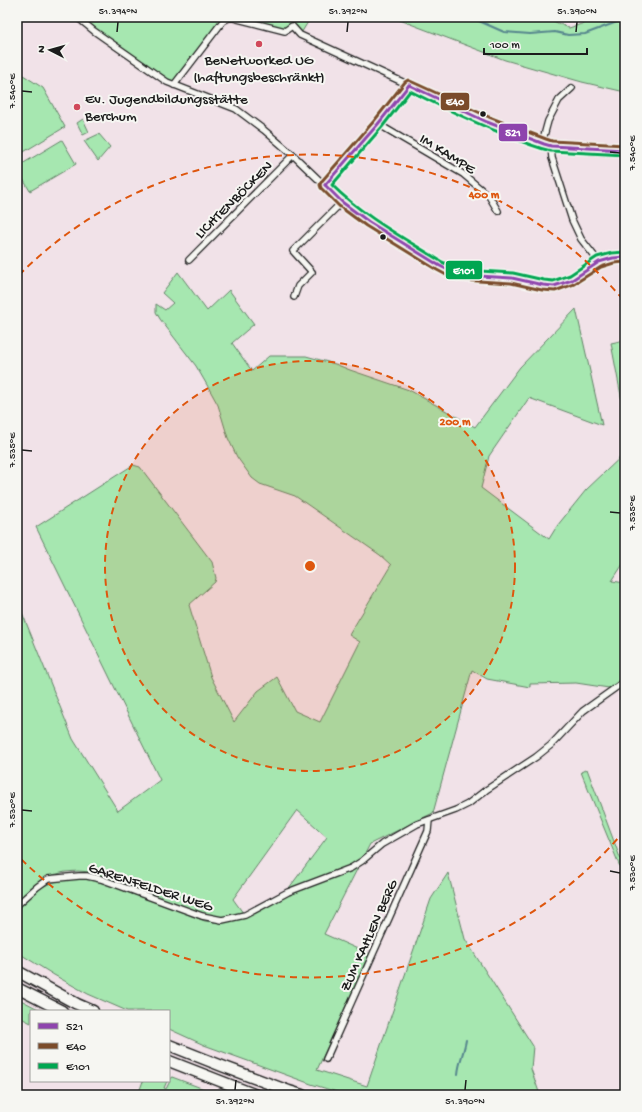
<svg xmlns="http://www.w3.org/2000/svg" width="642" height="1112" viewBox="0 0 642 1112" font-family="'Gochi Hand',sans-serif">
<rect width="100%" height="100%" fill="#f1e2e8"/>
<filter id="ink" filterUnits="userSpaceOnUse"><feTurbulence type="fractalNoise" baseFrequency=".025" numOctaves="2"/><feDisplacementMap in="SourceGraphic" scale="8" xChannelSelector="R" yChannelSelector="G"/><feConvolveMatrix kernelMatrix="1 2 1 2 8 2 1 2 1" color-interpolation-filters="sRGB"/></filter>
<g filter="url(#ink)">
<g fill="#a6e7b0" stroke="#618266" fill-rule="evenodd">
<path d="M77 17H311L300 35 292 27 285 31 229 18 174 85Z"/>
<path d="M392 17H544L569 28 603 17H625V92L582 82 505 60Z"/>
<path d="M17 71 43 88 65 127 17 156Z"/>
<path d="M83 119 89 132 83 135 77 123Z"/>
<path d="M99 134 110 147 98 161 84 141Z"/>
<path d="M62 140 76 164 30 191 17 169V167Z"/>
<path d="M178 272 207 311 229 290 254 324 232 343 252 371 269 356H306L335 364 350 370 409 390 475 427 520 367 576 309 602 425 529 398 489 456 481 488 549 539 557 526 586 490 625 453V561L612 581 625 583V678L614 686 609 688 576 683 530 684V687L487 679 472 670 433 813 370 844 324 934 369 954 317 1070 367 1086 431 899 448 873 465 939 533 1046 531 1069 540 1095H347L311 1084 204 1045 169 1029V1011H127L88 994 54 975 17 952V606L19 605 73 739 118 811 160 780 36 527 133 465 140 467 212 562 216 578 215 582 189 605 211 677 234 722 258 691 277 677 295 711 320 722 360 642 349 635 391 565 380 555 295 496 260 484 252 478 237 457 228 438 218 405 207 385 196 366 160 319 156 312V304L165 310 173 303 162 293ZM297 810 327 837 283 896 246 917 233 899ZM78 871 91 872 115 881H116L119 882 121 884 207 915 216 916 215 922 205 921C180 911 155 902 130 893 116 888 101 880 86 878 68 876 51 882 36 890L33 886 45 877 65 872Z"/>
<path d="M625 340V417L611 343Z"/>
<path d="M587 769 625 871V879L581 772Z"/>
<path d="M17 998 42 1011H31V1023L17 1016Z"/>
<path d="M172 1077 220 1095H138L143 1081H167L164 1088 166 1089Z"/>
</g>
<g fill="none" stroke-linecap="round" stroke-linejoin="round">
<g stroke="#56868d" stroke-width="2">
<path d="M470 17 504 32 530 34 555 32 568 35 585 34 625 19"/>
<path d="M458 1074C459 1062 464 1052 466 1040"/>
</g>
<defs>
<g id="street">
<path d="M77 17 94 31 167 82 236 109 264 130 293 155 342 202 369 222 452 272C471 278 492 276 513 278 529 280 545 289 561 284 575 280 585 269 598 262 606 258 616 258 625 257"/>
<path d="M174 85 223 21 229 18H234L285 31 292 26 300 35 409 85 467 114 522 137 551 146 625 150"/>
<path d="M378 124 463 174 489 196 498 211"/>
<path d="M542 143 548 121 559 100 572 88"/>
<path d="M551 146 552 158 572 220 581 239 599 262"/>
<path d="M325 185 378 124 409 85"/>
<path d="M189 260 293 155"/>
<path d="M294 297 298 286 312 272 293 251 342 202"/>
<path d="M17 905 37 887 48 879 79 876H87L101 879 202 916 222 920 245 915 288 892 351 868 362 861 382 844 417 824 456 810 468 804 486 790 536 757 551 745 583 711 625 681"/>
<path d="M326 1059 428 831 429 820"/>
</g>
<g id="highway">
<path d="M17 971 77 1004 93 1011"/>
<path d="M17 988 62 1011"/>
<path d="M169 1045 222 1066 289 1091 302 1095"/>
<path d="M169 1061 256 1095"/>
</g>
</defs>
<use href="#street" stroke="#1c1c1c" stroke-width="8"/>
<use href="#highway" stroke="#1c1c1c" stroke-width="13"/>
<use href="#street" stroke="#f6f6f2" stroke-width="5.5"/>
<use href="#highway" stroke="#f6f6f2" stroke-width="10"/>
<defs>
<g id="bus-1">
<path d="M409 85 487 122 544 144 551 146 625 150"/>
<path d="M325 185 342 202 369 222 440 266 452 272 462 275 512 278 543 285 554 286 572 280 599 262 613 258 625 257"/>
<path d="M325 185 378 124 409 85"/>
</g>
<path id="bus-2" d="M625 145 552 141 546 139 489 117 408 80 405 82 374 121 321 182 320 185 321 188 339 206 366 226 437 270 450 277 461 280 511 283 542 290 555 291 574 284 601 267 614 263 625 262"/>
<path id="bus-3" d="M625 252 612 253 597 257 570 275 553 281 544 280 513 273 463 270 454 267 442 262C404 238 364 217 332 185L382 127 410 91C440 106 470 121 501 133 517 140 534 147 551 151L625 155"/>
</defs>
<use href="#bus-1" stroke="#f6f6f2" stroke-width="6"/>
<use href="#bus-2" stroke="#f6f6f2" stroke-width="6"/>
<use href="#bus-3" stroke="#f6f6f2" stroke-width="6"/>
<use href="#bus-1" stroke="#8e44ad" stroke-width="3"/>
<use href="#bus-2" stroke="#7a4b2a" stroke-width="3"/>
<use href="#bus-3" stroke="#00a651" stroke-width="3"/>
</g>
</g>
<path fill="none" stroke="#1c1c1c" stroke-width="1.5" d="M117 32 118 22M347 32 348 22M576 32 577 22M22 91 32 92M610 152 620 153M22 450 32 451M610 512 620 513M22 810 32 811M610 871 620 873M235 1090 236 1080M465 1090 466 1080"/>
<circle cx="310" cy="566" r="205" fill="#de560d" fill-opacity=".12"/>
<g fill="none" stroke="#de560d" stroke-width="2" stroke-dasharray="7 5">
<circle cx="310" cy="566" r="205"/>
<path d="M625 830A411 411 0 0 1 19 857M19 275A411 411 0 0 1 625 302"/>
</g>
<g fill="#d1495b" stroke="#f6f6f2" stroke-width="1.5">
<circle cx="259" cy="44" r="4"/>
<circle cx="77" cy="107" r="4"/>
</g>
<g fill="#1c1c1c" stroke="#f6f6f2" stroke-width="1.5">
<circle cx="483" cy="114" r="3.5"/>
<circle cx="383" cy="237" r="3.5"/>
</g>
<g text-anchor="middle" stroke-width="4" stroke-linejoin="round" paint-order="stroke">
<g font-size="15" fill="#1c1c1c" stroke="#f6f6f2">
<text x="259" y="64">BeNetworked UG<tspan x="259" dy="17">(haftungsbeschränkt)</tspan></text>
<text x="85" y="103" text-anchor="start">Ev. Jugendbildungsstätte<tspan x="85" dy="17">Berchum</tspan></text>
</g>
<g font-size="15" fill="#1c1c1c" stroke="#f6f6f2">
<text transform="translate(448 153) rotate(32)" y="5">IM KAMPE</text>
<text transform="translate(233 199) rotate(-45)" y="5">LICHTENBÖCKEN</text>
<text transform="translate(151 886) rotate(18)" y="5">GARENFELDER WEG</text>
<text transform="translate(368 935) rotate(-66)" y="5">ZUM KAHLEN BERG</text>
</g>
</g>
<circle cx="310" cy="566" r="6" fill="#de560d" stroke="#f6f6f2" stroke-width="2"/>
<g font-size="12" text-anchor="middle" font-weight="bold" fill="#de560d" stroke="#f6f6f2" stroke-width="4" stroke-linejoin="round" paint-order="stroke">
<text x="484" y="198">400 m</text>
<text x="455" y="425">200 m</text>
</g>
<g stroke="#f6f6f2" stroke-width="1.5">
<rect x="440" y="92" width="30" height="19" rx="4" fill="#7a4b2a"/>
<rect x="498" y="123" width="30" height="19" rx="4" fill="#8e44ad"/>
<rect x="445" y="260" width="38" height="20" rx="4" fill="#00a651"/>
</g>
<g font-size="11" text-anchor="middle" font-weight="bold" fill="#fff">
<text x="455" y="105">E40</text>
<text x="513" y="136">521</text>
<text x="464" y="274">E101</text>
</g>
<rect width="642" height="1112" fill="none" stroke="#f6f6f2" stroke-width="44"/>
<rect x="30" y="1010" width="140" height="72" fill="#f6f6f2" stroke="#9f9f9c"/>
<rect x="38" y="1023" width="20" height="6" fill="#8e44ad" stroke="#9f9f9c"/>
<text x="66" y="1030" font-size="12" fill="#1c1c1c">521</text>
<rect x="38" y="1043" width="20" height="6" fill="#7a4b2a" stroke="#9f9f9c"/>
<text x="66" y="1050" font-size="12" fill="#1c1c1c">E40</text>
<rect x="38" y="1063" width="20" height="6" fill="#00a651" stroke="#9f9f9c"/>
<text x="66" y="1070" font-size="12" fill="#1c1c1c">E101</text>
<g transform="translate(50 50) rotate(276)" stroke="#f6f6f2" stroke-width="3" paint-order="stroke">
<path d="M0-3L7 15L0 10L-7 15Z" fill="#1c1c1c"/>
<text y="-6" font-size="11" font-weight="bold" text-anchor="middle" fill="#1c1c1c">N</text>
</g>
<path d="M484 48v6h103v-6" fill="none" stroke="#1c1c1c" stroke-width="2"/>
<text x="490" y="48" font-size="12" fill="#1c1c1c" stroke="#f6f6f2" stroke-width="3" paint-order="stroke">100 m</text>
<rect x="22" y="22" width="598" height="1068" fill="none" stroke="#1c1c1c" stroke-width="1.5"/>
<g font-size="10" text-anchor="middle" fill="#1c1c1c">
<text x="118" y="14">51.394°N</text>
<text x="348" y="14">51.392°N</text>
<text x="577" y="14">51.390°N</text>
<text transform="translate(11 91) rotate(-90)" y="4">7.540°E</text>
<text transform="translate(631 153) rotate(-90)" y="4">7.540°E</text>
<text transform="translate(11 450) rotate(-90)" y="4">7.535°E</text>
<text transform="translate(631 513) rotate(-90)" y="4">7.535°E</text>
<text transform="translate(11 810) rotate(-90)" y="4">7.530°E</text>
<text transform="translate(631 873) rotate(-90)" y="4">7.530°E</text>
<text x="235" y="1104">51.392°N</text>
<text x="465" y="1104">51.390°N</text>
</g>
</svg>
